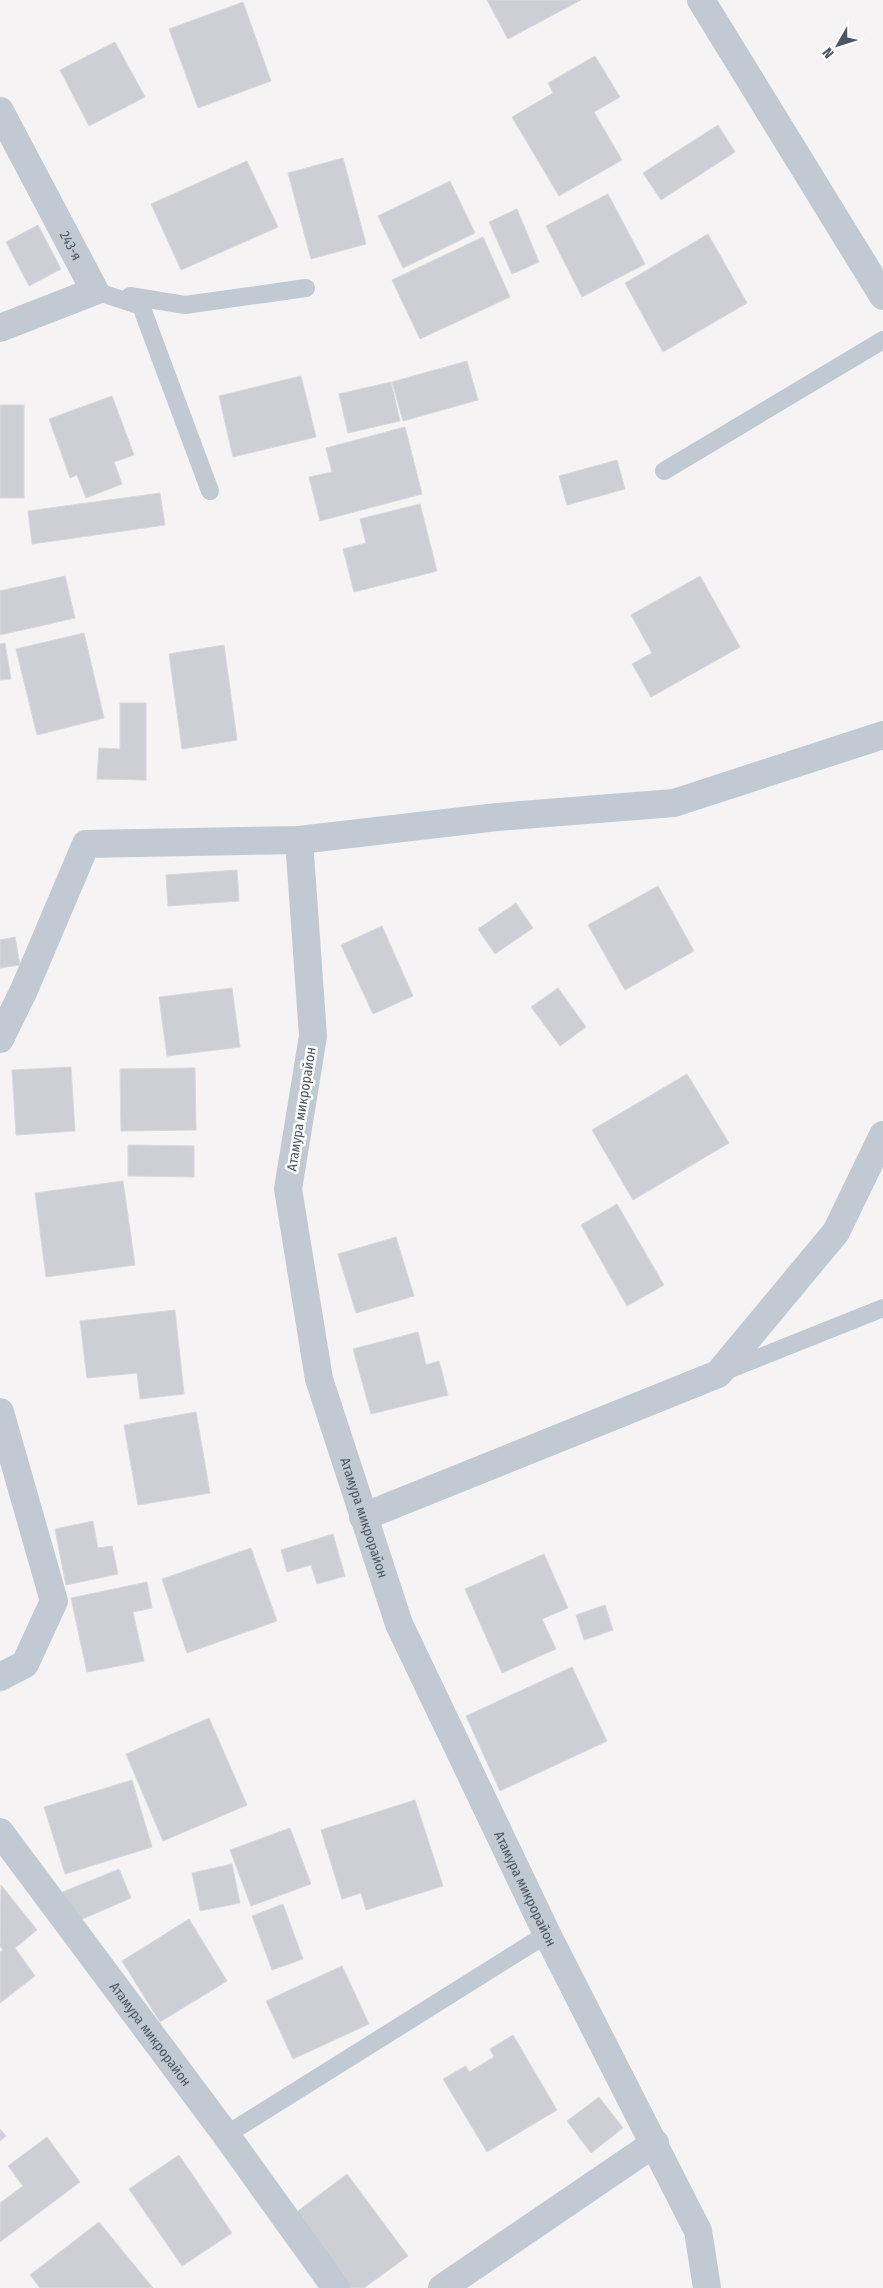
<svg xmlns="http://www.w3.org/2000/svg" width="883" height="2288" viewBox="0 0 883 2288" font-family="'Fira Sans Condensed',sans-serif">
<rect width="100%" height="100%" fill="#f5f3f3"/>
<g fill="#cdcfd5" stroke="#d7d9de">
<path d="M487 0H581L508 39Z"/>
<path d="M243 2 271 81 198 108 169 29Z"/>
<path d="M115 42 145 97 89 126 60 70Z"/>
<path d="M595 56 620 97 594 112 622 160 559 196 512 117 553 93 548 83Z"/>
<path d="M718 125 735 152 661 200 643 173Z"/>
<path d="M343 158 366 244 311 259 288 173Z"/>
<path d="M247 161 278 227 181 270 151 204Z"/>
<path d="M450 181 475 233 403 268 378 216Z"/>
<path d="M608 194 645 264 582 297 546 226Z"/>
<path d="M517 209 539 262 512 274 489 222Z"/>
<path d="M38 225 61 269 29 286 6 242Z"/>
<path d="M708 234 747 303 663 352 625 283Z"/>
<path d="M483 237 510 297 420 339 392 280Z"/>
<path d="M467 361 478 400 403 421 392 382Z"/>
<path d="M301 376 316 437 233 457 219 396Z"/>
<path d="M391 382 400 421 348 433 339 394Z"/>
<path d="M112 396 134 455 114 462 122 484 86 498 77 475 70 478 49 419Z"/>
<rect x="0" y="405" width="24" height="93"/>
<path d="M405 427 422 494 320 521 309 477 332 472 326 448Z"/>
<path d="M617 460 625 489 567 505 559 476Z"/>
<path d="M160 493 165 525 32 544 28 511Z"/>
<path d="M420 504 437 571 354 592 343 549 366 543 360 519Z"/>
<path d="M65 576 75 618 0 635V591Z"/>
<path d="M700 576 740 647 651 697 632 664 652 653 631 615Z"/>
<path d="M84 633 104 718 37 735 16 649Z"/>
<path d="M5 643 11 679 0 680V644Z"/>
<path d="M224 645 237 740 182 749 169 654Z"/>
<path d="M120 703H146V780L97 779 99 748 120 749Z"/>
<path d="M237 870 239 901 168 906 166 875Z"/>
<path d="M658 886 694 951 625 990 588 925Z"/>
<path d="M516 903 533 928 495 954 478 929Z"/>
<path d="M382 926 413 996 373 1014 341 945Z"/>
<path d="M15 937 20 965 0 968V940Z"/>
<path d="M232 988 240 1047 167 1056 159 997Z"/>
<path d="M558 988 586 1027 560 1046 531 1007Z"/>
<path d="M71 1067 75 1131 16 1135 12 1070Z"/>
<path d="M195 1068 196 1130 121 1131 120 1069Z"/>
<path d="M687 1074 729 1143 633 1200 592 1130Z"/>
<path d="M128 1145 194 1146V1177L128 1176Z"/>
<path d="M123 1181 135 1265 46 1277 35 1193Z"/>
<path d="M617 1204 664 1285 627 1306 581 1225Z"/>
<path d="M396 1237 414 1296 356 1313 338 1254Z"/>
<path d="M175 1310 184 1394 140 1399 137 1373 87 1378 80 1321Z"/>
<path d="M418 1332 426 1365 439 1361 448 1395 371 1414 353 1349Z"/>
<path d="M196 1412 210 1493 138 1505 124 1425Z"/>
<path d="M93 1521 98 1548 112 1546 118 1574 66 1585 55 1529Z"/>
<path d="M333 1534 345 1576 317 1584 311 1565 287 1572 281 1550Z"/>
<path d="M251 1548 277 1621 187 1653 162 1579Z"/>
<path d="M544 1554 568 1608 542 1619 556 1649 502 1673 465 1589Z"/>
<path d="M147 1582 152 1608 133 1612 144 1661 87 1672 71 1598Z"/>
<path d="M605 1605 613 1630 584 1640 576 1615Z"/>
<path d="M572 1667 607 1741 500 1791 466 1716Z"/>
<path d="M209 1718 247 1805 163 1841 126 1754Z"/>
<path d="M132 1780 152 1847 65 1874 44 1807Z"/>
<path d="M415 1800 443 1886 366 1910 361 1893 342 1899 321 1830Z"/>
<path d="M290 1828 311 1884 251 1906 230 1850Z"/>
<path d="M232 1864 240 1903 200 1911 192 1873Z"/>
<path d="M119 1869 131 1898 73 1923 60 1893Z"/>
<path d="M1 1885 37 1930 15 1948 35 1976 0 2003V1952L3 1950 0 1946Z"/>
<path d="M283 1904 303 1959 272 1970 252 1916Z"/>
<path d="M189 1919 227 1981 160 2022 122 1961Z"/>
<path d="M342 1966 369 2024 293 2059 266 2001Z"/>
<path d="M513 2035 557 2110 487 2152 443 2079 466 2066 469 2072 494 2057 490 2049Z"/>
<path d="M599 2097 623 2128 591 2153 567 2121Z"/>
<path d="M0 2129 6 2136 0 2141Z"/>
<path d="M47 2137 80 2182 0 2242V2203L23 2186 8 2166Z"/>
<path d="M179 2155 232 2233 182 2266 129 2189Z"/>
<path d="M347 2174 408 2256 364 2288H350L294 2214Z"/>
<path d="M99 2222 153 2288H40L30 2275Z"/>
</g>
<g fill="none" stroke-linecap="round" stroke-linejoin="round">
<g stroke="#c1cad2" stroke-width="18">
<path d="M95 291 141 306 210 491"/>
<path d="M130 296 185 305 306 288"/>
<path d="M664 471 883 340"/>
<path d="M723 1372 883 1308"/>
<path d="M226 2135 547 1934"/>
</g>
<g stroke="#c1cad2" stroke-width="28">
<path d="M701 0 883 296"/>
<path id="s1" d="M0 111 95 291 0 328"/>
<path id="s2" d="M299 840 313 1036 288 1189 319 1379 399 1624 547 1934 698 2231 707 2288"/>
<path d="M0 1039 24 990 86 844 299 840 497 817 674 803 883 735"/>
<path d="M0 1412 54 1601 25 1664 0 1677"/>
<path d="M363 1517 718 1374 836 1232 883 1135"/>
<path id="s3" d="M0 1832 226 2135 336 2288"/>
<path d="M442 2288 655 2143"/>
</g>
</g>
<g text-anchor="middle" stroke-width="5" stroke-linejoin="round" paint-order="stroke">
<g font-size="14" fill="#4a5661" stroke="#fff">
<text dy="5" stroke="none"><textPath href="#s1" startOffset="152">243-я</textPath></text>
<text transform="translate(301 1109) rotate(-81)" y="5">Атамура микрорайон</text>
<text dy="5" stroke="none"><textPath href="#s2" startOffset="690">Атамура микрорайон</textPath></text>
<text dy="5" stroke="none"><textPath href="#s2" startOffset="1095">Атамура микрорайон</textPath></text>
<text dy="5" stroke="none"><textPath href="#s3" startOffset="252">Атамура микрорайон</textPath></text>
</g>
</g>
<g transform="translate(838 45) rotate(231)" stroke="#ffffff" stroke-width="4" paint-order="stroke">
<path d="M0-4L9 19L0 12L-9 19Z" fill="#4a5661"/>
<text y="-8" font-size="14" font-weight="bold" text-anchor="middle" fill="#4a5661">N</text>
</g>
</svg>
